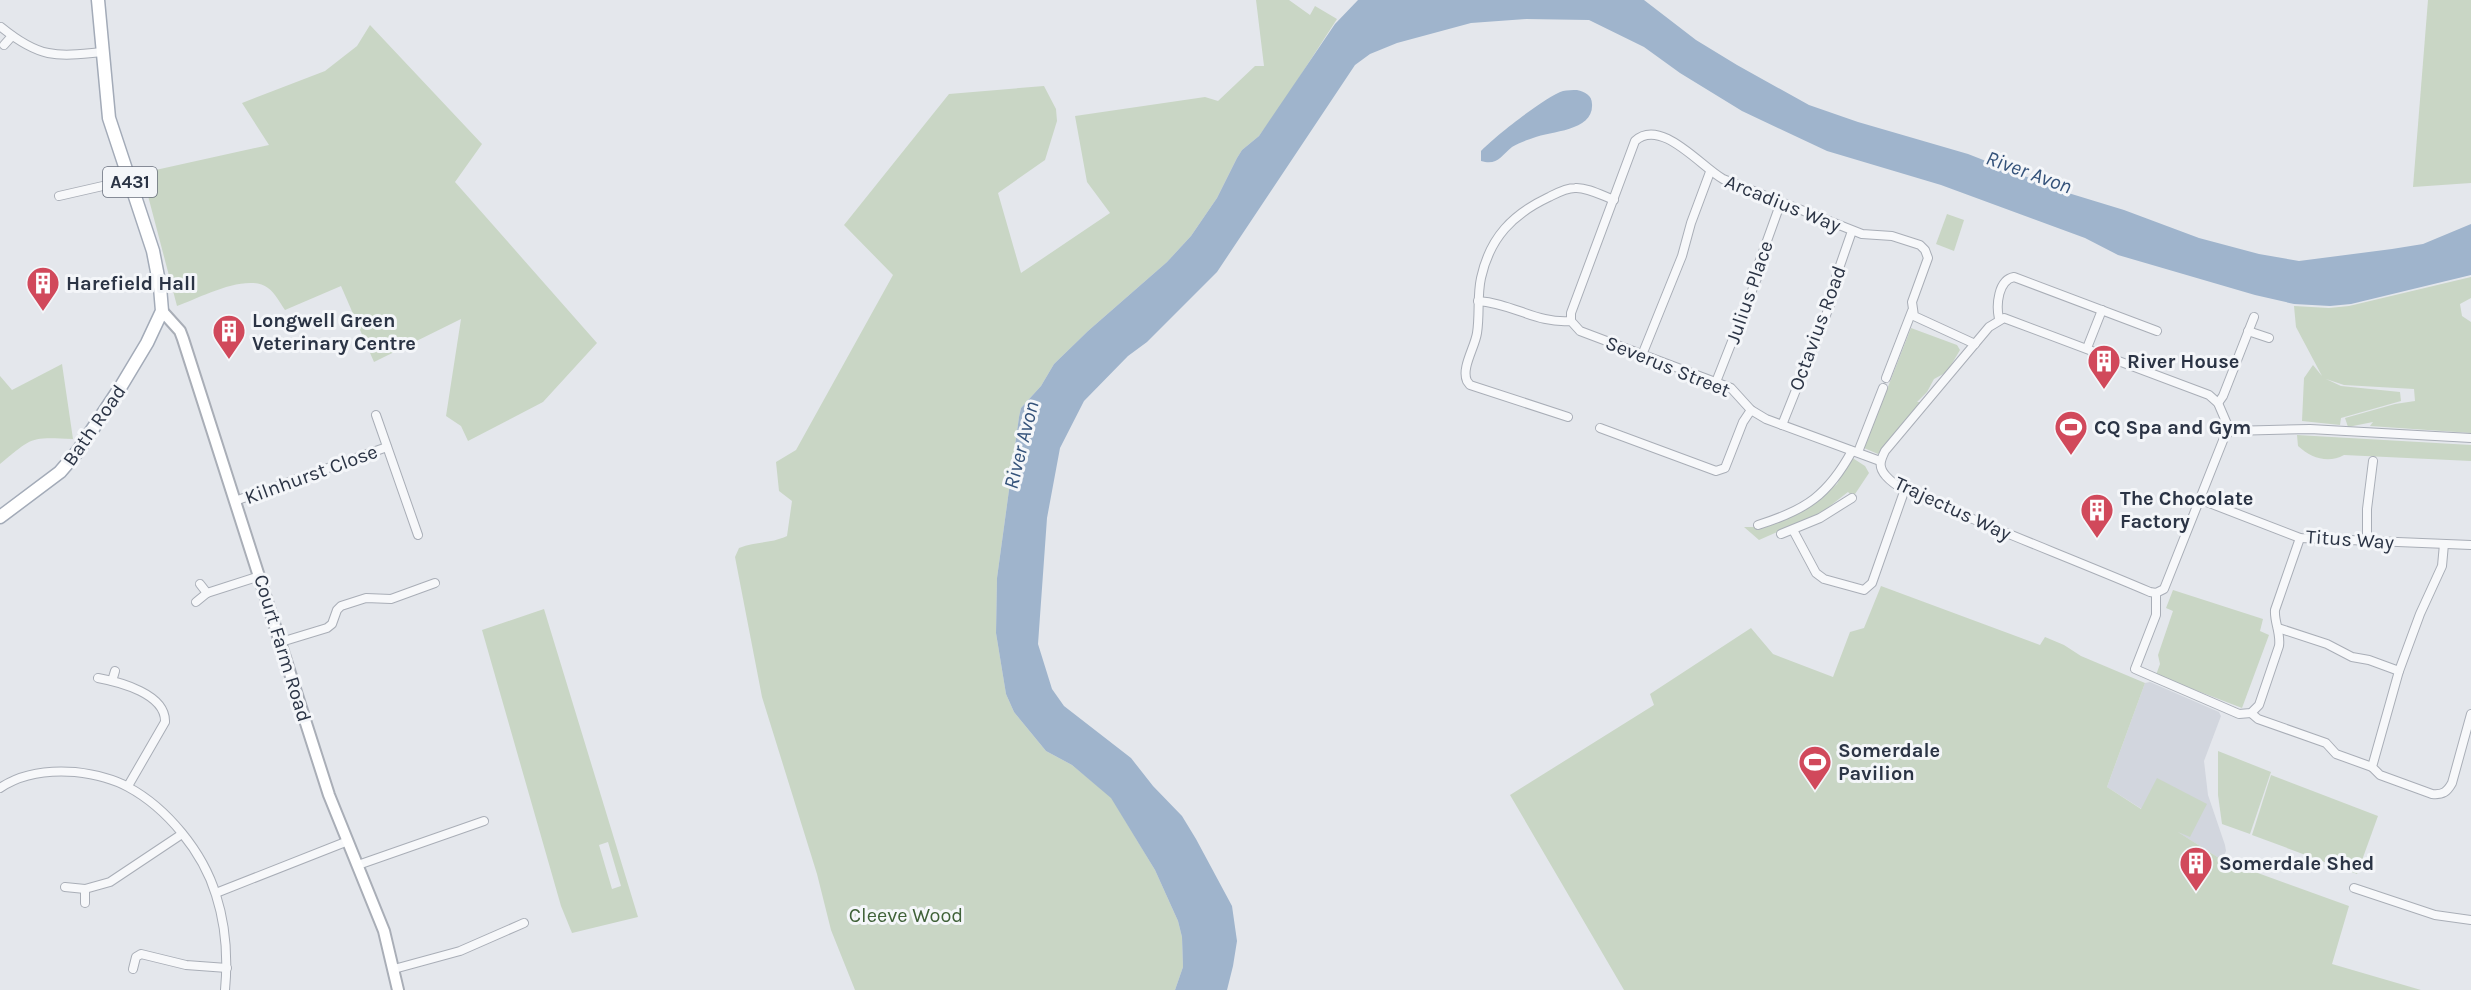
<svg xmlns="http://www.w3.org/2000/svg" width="2471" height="990" viewBox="0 0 2471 990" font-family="Karla,sans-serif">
<rect width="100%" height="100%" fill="#e4e7ec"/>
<path fill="#d2d6de" d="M2150 682 2219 712 2221 716 2204 761 2208 795 2225 845 2226 851 2222 860 2107 787 2145 683Z"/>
<g fill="#c9d6c5" fill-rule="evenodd">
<path d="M1256 0H1289L1310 15 1315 6 1337 19 1280 107 1259 136 1242 150 1237 158 1217 198 1191 236 1167 262 1088 331 1054 364 1041 386 1021 408 1019 417 997 578 996 633 1006 694 1014 712 1046 751 1072 765 1111 797 1155 870 1178 921 1182 937 1183 967 1175 990H855L831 930 817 874 762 697 735 557 739 548C756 541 770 544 787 536L792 501 779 491 776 462 796 450 893 275 844 225 949 94 1044 86 1056 109 1057 121 1045 160 998 193 1021 273 1110 213 1087 182 1075 116 1205 97 1218 101 1255 66H1264Z"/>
<path d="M2428 0H2471V183L2413 187Z"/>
<path d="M370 25 482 144 455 182 597 343 543 402 468 441 461 426 446 416 461 319 374 362 341 286 285 310C280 303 275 293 268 288 247 272 199 298 177 306L142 173 269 145 242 103 325 71 357 46Z"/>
<path d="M1947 214 1964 220 1954 251 1936 244Z"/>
<path d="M2471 277V298L2460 304 2462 316 2471 322V433L2370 426 2373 422 2348 427 2345 418 2395 404 2415 401 2414 389 2344 385 2326 379 2341 386 2400 392 2401 401 2341 418 2340 425 2302 421 2304 378 2313 365 2322 376 2296 327 2294 306 2329 308 2349 306Z"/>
<path d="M1911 328 1957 345 1960 350 1947 372 1934 379 1927 392 1917 402H1922L1878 454 1864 448Z"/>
<path d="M62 364 73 439C29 437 33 437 0 464V376L12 390Z"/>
<path d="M2297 435 2471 445V461L2344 455C2328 464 2311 458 2298 446Z"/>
<path d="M1851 457 1865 466 1869 473 1853 497 1848 492 1821 513 1759 540 1744 527H1766L1797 513 1815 502 1837 484Z"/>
<path d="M1881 586 2040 645 2045 637 2064 645 2081 656 2145 683 2107 787 2141 809 2157 778 2207 804 2190 837 2178 832 2222 860 2349 906 2332 964 2421 990H1624L1510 795 1654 705 1650 694 1751 628 1773 654 1833 677 1850 632 1864 628Z"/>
<path d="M2173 590 2263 619 2260 631 2269 635 2242 708 2156 675 2160 664 2158 655 2173 611 2166 608Z"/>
<path d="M544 609 638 917 572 933 561 906 482 630ZM608 842 621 886 612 889 599 845Z"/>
<path d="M2218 751 2271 772 2250 834 2222 824 2218 795Z"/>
<path d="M2271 775 2378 816 2357 874 2252 835Z"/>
</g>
<g fill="#9fb4cc">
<path d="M1358 0H1644L1696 40 1737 65 1809 105 1858 122 1968 154 2065 192 2124 210 2199 238 2259 254 2299 261 2392 249 2423 244 2471 224V275L2351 304 2330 306 2294 304 2255 295 2118 255 2085 238 1941 185 1827 151 1742 111 1680 73 1644 47 1589 20 1526 19 1471 23 1397 43 1370 54 1355 65 1217 272 1147 342 1128 356 1084 401 1060 448 1047 518 1038 644 1052 689 1064 706 1131 758 1153 786 1182 816 1196 839 1232 906 1237 941 1233 966 1227 990H1175L1183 967 1182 937 1178 921 1155 870 1111 798 1072 765 1046 751 1014 712 1006 694 996 633 997 578 1019 417 1021 408 1041 386 1054 364 1088 331 1167 262 1191 236 1217 198 1237 158 1242 150 1259 136 1335 24Z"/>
<path d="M1577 90C1585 92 1592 95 1592 104 1594 131 1552 131 1533 138 1527 140 1518 143 1512 147 1501 156 1497 166 1481 161V151C1494 137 1545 97 1563 91 1567 90 1573 90 1577 90Z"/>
</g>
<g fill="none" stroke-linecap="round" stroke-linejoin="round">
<defs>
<g id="street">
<path d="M1 27C39 58 55 57 102 52"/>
<path d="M4 45 12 36"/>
<path d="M59 196 129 180"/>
<path d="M1478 301C1512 303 1537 324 1571 321L1580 331 1731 388 1751 410 1766 419 1880 461"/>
<path d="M2004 318 2209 395 2218 403 2230 431 2224 438 2164 589 2156 593 2150 592C2082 563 2014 537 1947 508 1928 499 1900 492 1886 476 1878 467 1880 461 1885 451L1989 327Z"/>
<path d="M1999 319C1996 305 1998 280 2014 277L2157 331"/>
<path d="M1571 321V313L1635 141C1661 117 1701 167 1723 179L1862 234 1892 236 1920 245 1925 250 1928 258 1912 302 1914 316 1975 344"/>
<path d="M2248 331 2269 338"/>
<path d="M2087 348 2102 310"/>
<path d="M1642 355 1682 256 1691 223 1710 172"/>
<path d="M1886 378 1912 311"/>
<path d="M1716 382 1757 278 1759 263 1781 202"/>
<path d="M2218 403 2223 396 2254 317"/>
<path d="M376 415 418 535"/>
<path d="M1568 417 1470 385 1467 381C1461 368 1475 347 1477 333 1480 314 1477 296 1481 278 1490 237 1513 214 1549 197 1557 193 1566 188 1575 188 1587 187 1603 196 1614 200"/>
<path d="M1782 425 1832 300 1836 277 1852 231"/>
<path d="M1600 428 1716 471 1725 468 1743 422 1751 410"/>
<path d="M2230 431 2310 429 2471 438"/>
<path d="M1858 452 1883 388"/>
<path d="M2199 499 2300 538 2471 545"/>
<path d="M235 501 387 447"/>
<path d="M1758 525C1806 510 1828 495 1852 451"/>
<path d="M1793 530 1816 573 1824 579 1864 590 1872 583 1905 489"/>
<path d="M1781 534 1820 518 1852 498"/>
<path d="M2367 542V509L2373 461"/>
<path d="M2444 544 2442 566 2420 614 2399 671 2372 767 2380 775 2432 794C2443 795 2447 792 2452 783L2471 714"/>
<path d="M200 584 207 593"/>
<path d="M2156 593V615L2135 669 2239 714 2251 713 2259 705 2279 646C2281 633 2274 622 2275 610L2300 538"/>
<path d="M196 602 207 593 260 576"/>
<path d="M2278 628 2327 644 2352 657 2369 660 2399 671"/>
<path d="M281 642 327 628 332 624 337 610 341 606 366 598 391 599 435 583"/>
<path d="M98 678C120 682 166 694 165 722L128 786"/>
<path d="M112 681 115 671"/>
<path d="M2251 713 2258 719 2326 743 2336 754 2372 767"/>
<path d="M0 788C22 773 49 770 75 772 92 774 112 778 128 787 167 808 203 852 216 895 226 926 228 958 225 990"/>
<path d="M358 865 484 821"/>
<path d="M65 887 85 889 110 882 182 834"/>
<path d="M2354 888 2435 915 2471 920"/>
<path d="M216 893 348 841"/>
<path d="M85 903V889"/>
<path d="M133 969 136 957 141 954 186 965 227 968"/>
<path d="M394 969 460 951 524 923"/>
</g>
<path id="secondary" d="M162 311 180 331 183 339 329 795 384 931 398 990"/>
<path id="primary" d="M0 517 60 472 78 451 120 388 147 343 162 311 160 287 153 251 109 118 98 0"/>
</defs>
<use href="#street" stroke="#a9aeb7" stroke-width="10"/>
<use href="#secondary" stroke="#a9aeb7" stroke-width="14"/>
<use href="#primary" stroke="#a3abb8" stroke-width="15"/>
<use href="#street" stroke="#f7f8fa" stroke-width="8"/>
<use href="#secondary" stroke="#fff" stroke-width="10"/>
<use href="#primary" stroke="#fff" stroke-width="12"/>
</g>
<defs>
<symbol id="building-pin" viewBox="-11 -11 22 30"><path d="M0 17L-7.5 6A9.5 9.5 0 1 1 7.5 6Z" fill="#d1495b" stroke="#f4f6f9"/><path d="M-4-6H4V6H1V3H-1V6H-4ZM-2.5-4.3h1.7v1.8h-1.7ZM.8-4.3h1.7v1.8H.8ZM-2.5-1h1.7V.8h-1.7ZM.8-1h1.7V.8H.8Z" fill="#fff"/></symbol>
<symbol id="stadium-pin" viewBox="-11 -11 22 30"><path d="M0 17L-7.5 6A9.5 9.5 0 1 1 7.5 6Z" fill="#d1495b" stroke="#f4f6f9"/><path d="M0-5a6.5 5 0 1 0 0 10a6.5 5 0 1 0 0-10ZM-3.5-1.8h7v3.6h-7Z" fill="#fff"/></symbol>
</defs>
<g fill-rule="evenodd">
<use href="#building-pin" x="24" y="264" width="38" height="52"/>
<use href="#building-pin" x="210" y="312" width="38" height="52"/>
<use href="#building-pin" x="2085" y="342" width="38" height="52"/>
<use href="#stadium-pin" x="2052" y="408" width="38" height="52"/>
<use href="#building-pin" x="2078" y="491" width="38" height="52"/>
<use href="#stadium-pin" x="1796" y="743" width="38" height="52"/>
<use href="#building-pin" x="2177" y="844" width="38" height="52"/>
</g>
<g text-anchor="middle" stroke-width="6" stroke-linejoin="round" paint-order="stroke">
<rect fill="#f4f6f9" stroke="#676e7b" stroke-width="1.5" x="103" y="167" width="54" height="30" rx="4.5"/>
<g font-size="18" font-weight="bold" fill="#2b3445">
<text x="130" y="188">A431</text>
</g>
<g font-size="20" fill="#2b3445" stroke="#f4f6f9">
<text transform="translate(1783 203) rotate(22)" y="7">Arcadius Way</text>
<text transform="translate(1749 292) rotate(-71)" y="7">Julius Place</text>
<text transform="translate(1817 328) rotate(-70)" y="7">Octavius Road</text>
<text transform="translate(1668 366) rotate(22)" y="7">Severus Street</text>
<text transform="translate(94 425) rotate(-55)" y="7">Bath Road</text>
<text transform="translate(311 474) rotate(-20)" y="7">Kilnhurst Close</text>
<text transform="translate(1953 508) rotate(25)" y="7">Trajectus Way</text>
<text transform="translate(2350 539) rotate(4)" y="7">Titus Way</text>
<text transform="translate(283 648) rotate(73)" y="7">Court Farm Road</text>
</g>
<g font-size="20" font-weight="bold" fill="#2b3445" stroke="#f4f6f9" text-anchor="start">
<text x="66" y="290">Harefield Hall</text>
<text x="252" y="327">Longwell Green<tspan x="252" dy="23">Veterinary Centre</tspan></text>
<text x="2127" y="368">River House</text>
<text x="2094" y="434">CQ Spa and Gym</text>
<text x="2120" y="505">The Chocolate<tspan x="2120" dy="23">Factory</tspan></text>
<text x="1838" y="757">Somerdale<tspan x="1838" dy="23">Pavilion</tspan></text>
<text x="2219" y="870">Somerdale Shed</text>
</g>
<g font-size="20" fill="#3f6138" stroke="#f4f6f9">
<text x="906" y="922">Cleeve Wood</text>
</g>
<g font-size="21" font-style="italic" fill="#34527a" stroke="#f4f6f9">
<text transform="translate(2029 172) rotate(20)" y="7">River Avon</text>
<text transform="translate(1021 445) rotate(-76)" y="7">River Avon</text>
</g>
</g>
</svg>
